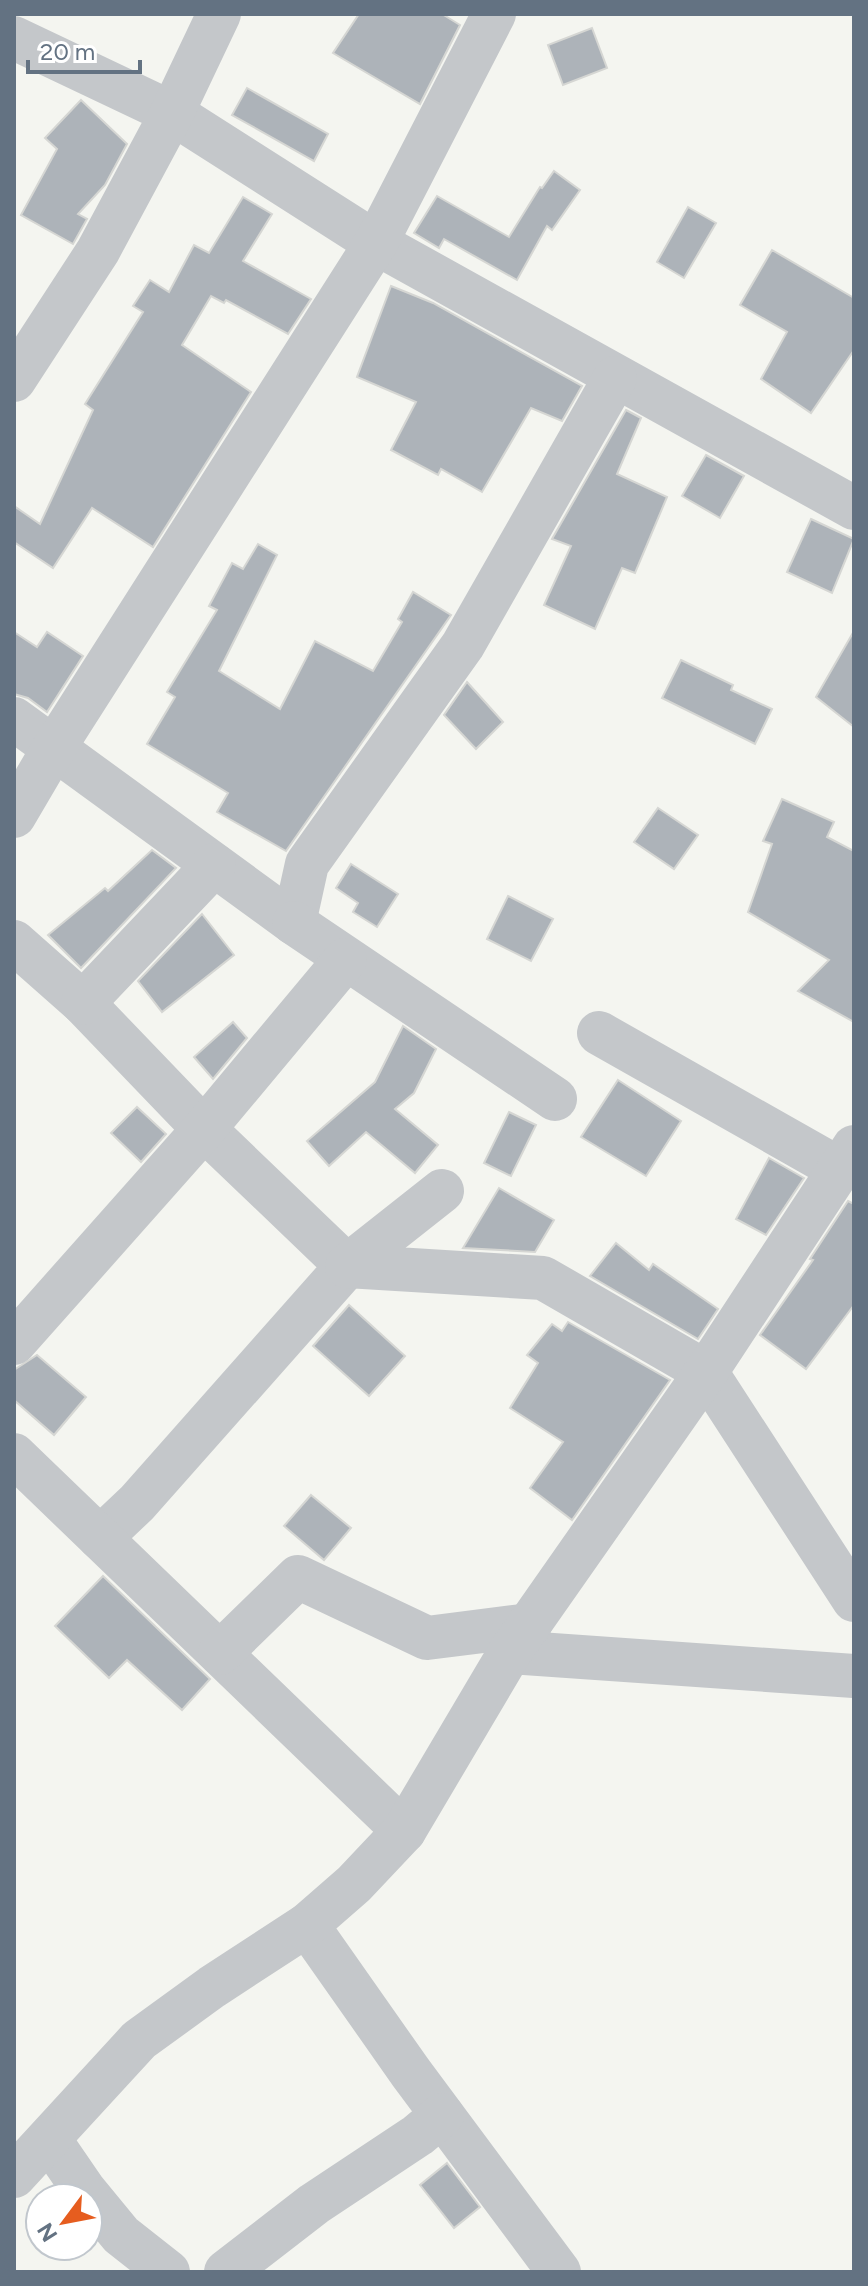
<svg xmlns="http://www.w3.org/2000/svg" width="868" height="2286" viewBox="0 0 868 2286" font-family="Figtree,sans-serif">
<rect width="100%" height="100%" fill="#f4f5f0"/>
<g fill="#adb3b9" stroke="#d5d6d3" stroke-width="2">
<path d="M359 14H442L460 25 420 104 333 53Z"/>
<path d="M592 28 607 68 563 85 548 45Z"/>
<path d="M247 88 328 134 314 161 232 115Z"/>
<path d="M81 100 127 144 105 185 78 214 87 219 73 244 21 215 57 149 45 138Z"/>
<path d="M554 171 580 190 552 230 547 226 517 280 444 239 439 248 414 233 437 196 509 237 540 187 542 188Z"/>
<path d="M243 197 272 214 243 261 311 299 288 334 226 300 224 303 211 296 182 345 251 392 153 547 92 508 53 568 14 542V506L40 524 93 410 85 404 143 312 133 306 150 280 169 292 194 245 209 253Z"/>
<path d="M688 207 716 223 684 278 657 262Z"/>
<path d="M772 250 854 298V350L811 413 761 379 787 332 740 305Z"/>
<path d="M391 286 433 303 582 386 562 421 531 408 482 492 441 469 438 475 391 450 416 402 357 377Z"/>
<path d="M626 410 641 418 617 474 667 497 635 573 622 568 595 629 544 605 571 546 552 539Z"/>
<path d="M706 455 744 476 720 518 682 496Z"/>
<path d="M811 519 854 539 832 593 787 572Z"/>
<path d="M258 544 277 555 219 671 280 709 315 641 373 671 402 622 398 619 413 592 451 615 286 851 217 812 228 793 147 744 175 697 167 692 217 610 209 606 232 563 243 569Z"/>
<path d="M854 631V727L816 697Z"/>
<path d="M14 632 37 647 47 632 83 656 47 712 28 698 14 694Z"/>
<path d="M681 660 733 685 731 690 772 709 755 744 662 698Z"/>
<path d="M467 682 503 722 476 749 444 715Z"/>
<path d="M782 799 834 822 827 837 854 851V1022L798 991 829 960 748 912 772 844 763 841Z"/>
<path d="M658 808 698 835 674 869 634 842Z"/>
<path d="M152 850 176 868 81 968 48 935 105 888 108 891Z"/>
<path d="M351 864 398 894 377 927 353 912 358 903 336 888Z"/>
<path d="M508 896 553 919 531 961 487 939Z"/>
<path d="M202 914 234 955 162 1012 138 981Z"/>
<path d="M233 1022 247 1038 213 1079 194 1057Z"/>
<path d="M403 1026 436 1049 414 1093 395 1109 438 1145 415 1173 366 1132 329 1166 307 1141 375 1082Z"/>
<path d="M618 1080 681 1121 646 1176 581 1137Z"/>
<path d="M137 1107 166 1134 141 1162 111 1133Z"/>
<path d="M509 1112 536 1125 511 1176 484 1163Z"/>
<path d="M769 1158 804 1178 766 1235 736 1219Z"/>
<path d="M499 1188 554 1220 535 1252 463 1248Z"/>
<path d="M848 1201 854 1204V1305L806 1369 760 1335 813 1260 810 1259Z"/>
<path d="M616 1243 649 1270 653 1264 718 1309 698 1339 590 1276Z"/>
<path d="M349 1305 405 1356 369 1396 313 1346Z"/>
<path d="M568 1322 670 1380 572 1520 530 1488 563 1442 510 1408 538 1363 527 1355 552 1324 562 1331Z"/>
<path d="M37 1355 86 1397 54 1435 14 1400V1370Z"/>
<path d="M311 1495 351 1528 324 1560 284 1526Z"/>
<path d="M103 1576 210 1679 182 1710 127 1660 109 1678 55 1626Z"/>
<path d="M447 2163 480 2207 454 2228 420 2185Z"/>
</g>
<g fill="none" stroke-linecap="round" stroke-linejoin="round">
<g stroke="#c4c7ca" stroke-width="44">
<path d="M14 38 172 113 376 243 854 508"/>
<path d="M14 380 98 251 172 113 219 14"/>
<path d="M14 719 294 923 307 864 463 645 615 378"/>
<path d="M14 816 54 748 376 243 494 14"/>
<path d="M294 923 555 1099"/>
<path d="M14 942 83 1003 204 1129 347 1266 137 1503 100 1538"/>
<path d="M83 1003 214 865"/>
<path d="M599 1033 839 1169"/>
<path d="M442 1191 347 1266 543 1278 706 1372 854 1600"/>
<path d="M14 1343 204 1129 345 960"/>
<path d="M14 1455 404 1831"/>
<path d="M510 1652 854 1676"/>
<path d="M220 1653 298 1577 427 1638 530 1625"/>
<path d="M307 1925 411 2073 559 2272"/>
<path d="M49 2139 84 2190 121 2235 168 2272"/>
<path d="M14 2176 139 2040 212 1987 307 1925 354 1884 404 1831 510 1652 706 1372 854 1147"/>
<path d="M226 2272 314 2204 418 2135 442 2115"/>
</g>
</g>
<rect width="868" height="2286" fill="none" stroke="#637282" stroke-width="32"/>
<g transform="translate(64 2222) rotate(238)"><circle r="38" fill="#ffffff" stroke="#c1c7cd" stroke-width="2"/>
<path d="M0-6L14 30L0 20L-14 30Z" fill="#e65d1f"/>
<text y="-12" font-size="22" font-weight="bold" text-anchor="middle" fill="#637282">N</text>
</g>
<path d="M28 60v12h112v-12" fill="none" stroke="#637282" stroke-width="4"/>
<text x="40" y="60" font-size="24" fill="#637282" stroke="#ffffff" stroke-width="6" paint-order="stroke">20 m</text>
</svg>
